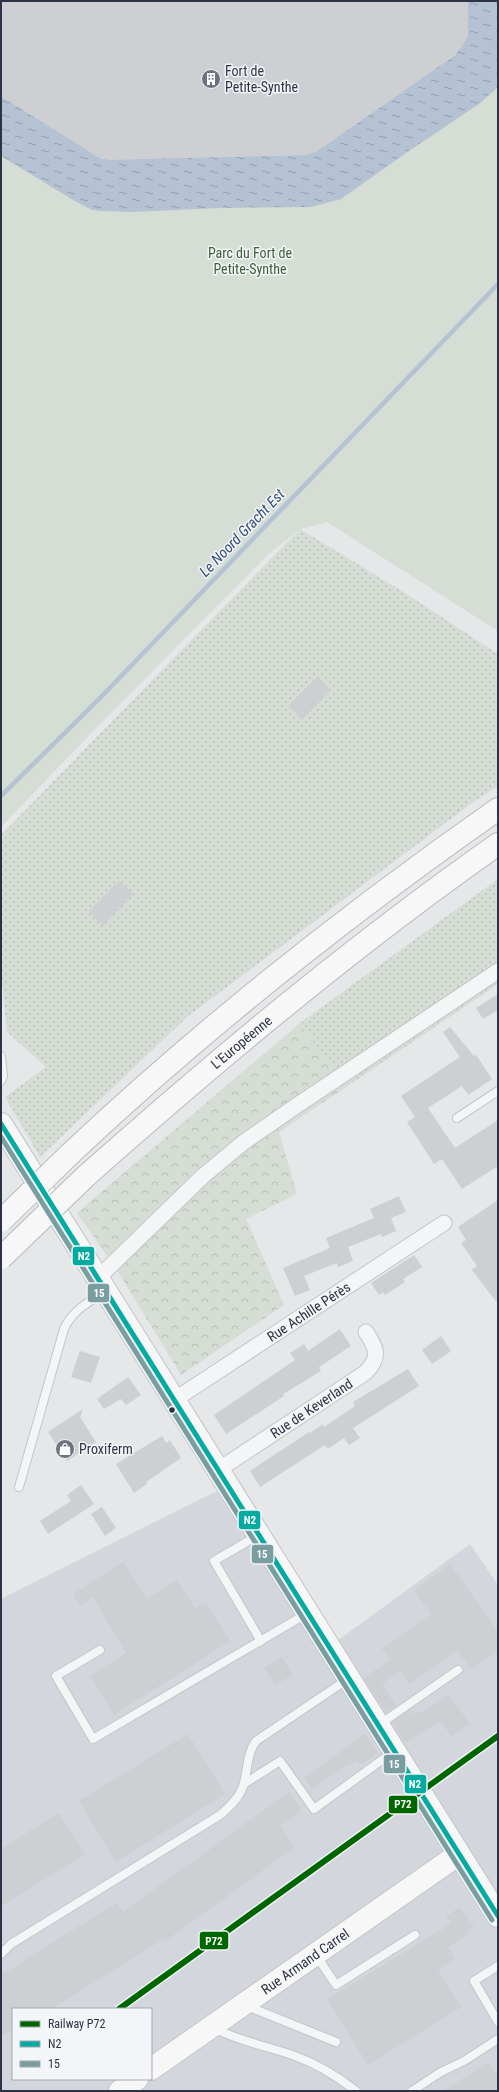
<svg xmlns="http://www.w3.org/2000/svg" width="499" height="2092" viewBox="0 0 499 2092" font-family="'Roboto Condensed',sans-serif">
<defs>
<pattern id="grass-dots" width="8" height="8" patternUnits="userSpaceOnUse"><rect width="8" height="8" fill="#d5ddd5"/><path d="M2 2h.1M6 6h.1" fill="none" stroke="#b7beb8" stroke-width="1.8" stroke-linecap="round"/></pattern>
<pattern id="forest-crowns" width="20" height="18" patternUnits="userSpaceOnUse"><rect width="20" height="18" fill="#d5ddd5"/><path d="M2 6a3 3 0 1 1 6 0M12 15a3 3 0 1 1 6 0" fill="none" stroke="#b7beb8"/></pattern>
<pattern id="water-ripples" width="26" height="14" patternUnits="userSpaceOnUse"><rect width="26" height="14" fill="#b4c2d4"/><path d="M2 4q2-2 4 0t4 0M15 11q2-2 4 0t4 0" fill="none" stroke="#939eae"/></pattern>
</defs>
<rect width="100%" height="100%" fill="#e5e7e9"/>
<path fill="#d3d6dc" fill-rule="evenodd" d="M239 1480 337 1641 470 1544 498 1585V2091H1V1599ZM13 2009H151V2079H13Z"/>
<g fill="url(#grass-dots)">
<path d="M300 529 405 593 498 654V786L472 803 187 1017 40 1157 5 1097 46 1067 7 1032 1 974V835Z"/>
<path d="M498 879V984L346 1087 300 1023Z"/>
</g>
<path fill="url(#forest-crowns)" d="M300 1023 346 1087 279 1132 297 1194 246 1219 284 1305 181 1375 117 1270 77 1213Z"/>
<path fill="#d5ddd5" d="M1 1H498V631L327 522 300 529 270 553 98 726 1 827Z"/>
<path fill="url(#water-ripples)" d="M468 1H498V87L479 104 406 153 341 199 311 207 219 208 133 212 102 211 92 210 73 200 1 156V96L102 159 306 155 317 151 455 55 468 36Z"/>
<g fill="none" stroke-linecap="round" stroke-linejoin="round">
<path stroke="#b4c2d4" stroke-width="4.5" d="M1 796 101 697 498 284"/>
</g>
<g fill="#cdcfd2">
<path d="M1 1H468V36L461 48 449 59 317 151 306 155 108 160 96 156 1 96Z"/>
<path d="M318 676 331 690 302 720 288 706Z"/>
<path d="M119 881 133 894 103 925 89 911Z"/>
<path d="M498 994V1010L483 1019 476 1008Z"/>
<path d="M450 1027 474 1056 476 1055 492 1079 468 1095 462 1086 428 1108 455 1148 498 1120V1166L462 1189 442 1159 434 1164 407 1122 415 1117 401 1096 460 1057 443 1032Z"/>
<path d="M399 1196 406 1212 391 1218 396 1231 382 1237 381 1234 348 1247 353 1261 338 1267 337 1263 304 1276 310 1290 295 1296 283 1268 330 1248 326 1238 374 1218 370 1209Z"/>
<path d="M498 1200V1304L472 1270 477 1266 461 1243 466 1240 458 1227Z"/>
<path d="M414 1255 422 1267 403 1279 405 1282 385 1295 383 1292 379 1295 371 1283Z"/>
<path d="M340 1329 351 1346 319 1367 321 1371 283 1394 284 1396 226 1434 214 1415 295 1360 290 1353 304 1344 308 1351Z"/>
<path d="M441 1336 451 1351 432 1364 422 1350Z"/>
<path d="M80 1351 100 1357 91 1383 71 1377Z"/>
<path d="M408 1369 419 1386 353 1428 360 1438 349 1445 344 1438 328 1449 325 1445 260 1487 250 1471 309 1432 310 1433 323 1424 324 1427 355 1406 353 1402Z"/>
<path d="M128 1377 141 1395 126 1405 121 1399 104 1409 97 1399Z"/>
<path d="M83 1409 80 1417 96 1442 67 1461 48 1432Z"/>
<path d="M162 1436 166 1443 170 1440 181 1458 146 1482 147 1484 134 1493 116 1464Z"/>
<path d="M81 1485 94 1504 48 1534 40 1521 71 1501 67 1495Z"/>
<path d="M102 1507 116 1528 105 1536 91 1514Z"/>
<path d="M123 1562 147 1599 177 1580 195 1608 206 1602 230 1641 114 1715 90 1676 126 1653 93 1597 80 1606 73 1594Z"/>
<path d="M450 1564 498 1631V1650L471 1669 457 1650 410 1684 400 1670 382 1684 396 1706 386 1713 364 1678 390 1660 382 1649 431 1614 414 1590Z"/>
<path d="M282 1657 293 1675 275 1685 264 1668Z"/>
<path d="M448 1695 470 1723 452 1736 440 1721 405 1743 392 1722 410 1710 413 1714 418 1711 420 1714Z"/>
<path d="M188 1734 225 1794 116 1862 79 1801Z"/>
<path d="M365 1734 378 1753 361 1765 358 1760 348 1766 347 1765 312 1789 304 1778Z"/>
<path d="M289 1792 302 1810 280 1826 295 1847 167 1940 165 1938 51 2009H13V2030L1 2036V1974L25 1962 24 1960 117 1903 123 1912Z"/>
<path d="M59 1813 85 1854 1 1906V1849Z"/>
<path d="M459 1908 474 1926 466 1931 468 1934 448 1947 455 1958 438 1970 461 2007 368 2065 327 1999 446 1927 451 1923 446 1916Z"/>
<path d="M489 2062 498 2076V2091H443Z"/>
</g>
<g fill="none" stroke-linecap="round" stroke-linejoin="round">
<defs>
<g id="lane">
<path d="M1 1056 3 1076 1 1081"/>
<path d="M457 1118 498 1091"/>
<path d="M19 1487 64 1329C72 1311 88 1302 105 1292"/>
<path d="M257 1536 214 1561 261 1641"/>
<path d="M100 1650 56 1676 93 1739 306 1614"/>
<path d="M380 1724 458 1670"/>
<path d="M244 1784 280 1761 314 1809 393 1752"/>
<path d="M1 1954 11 1944 220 1815C231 1806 241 1796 244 1783 248 1768 247 1753 256 1741L348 1679"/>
<path d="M316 1955 336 1985 415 1935"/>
<path d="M498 1966 474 1981 498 2022"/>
<path d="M247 2006 336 2042"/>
<path d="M214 2028C240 2042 268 2046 295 2056 317 2064 337 2076 356 2091"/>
<path d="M412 2091 441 2072 464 2061 498 2039"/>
</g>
<g id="street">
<path d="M98 1278 203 1176 244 1142 293 1108 498 971"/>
<path id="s1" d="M174 1400 444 1223"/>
<path id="s2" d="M218 1470 365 1373C381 1357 377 1349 366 1332"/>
</g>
<g id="secondary">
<path d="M1 1124 498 1916"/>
<path id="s3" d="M151 2069 459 1854"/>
<path d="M120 2091 137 2079"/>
</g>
<g id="highway">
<path d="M71 1153C205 1027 348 914 498 809"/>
<path id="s4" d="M86 1176C218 1059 353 946 498 844"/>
</g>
</defs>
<use href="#lane" stroke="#c3c5c7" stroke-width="10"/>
<use href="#street" stroke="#c3c5c7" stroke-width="17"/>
<use href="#secondary" stroke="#c3c5c7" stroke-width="24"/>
<use href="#highway" stroke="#b7babe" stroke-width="24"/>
<use href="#lane" stroke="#f4f5f6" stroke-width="8"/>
<use href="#street" stroke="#f4f5f6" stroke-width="15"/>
<use href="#secondary" stroke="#f7f7f8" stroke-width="22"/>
<use href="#highway" stroke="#f7f7f8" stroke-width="22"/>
<defs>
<g id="highway-bridge">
<path d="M1 1221 71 1153"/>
<path d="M1 1258 86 1176"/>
</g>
</defs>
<use href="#highway-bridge" stroke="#b7babe" stroke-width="24" stroke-linecap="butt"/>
<use href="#highway-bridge" stroke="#f7f7f8" stroke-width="22"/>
<defs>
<path id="bus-1" d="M1 1124 498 1916"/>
<path id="bus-2" d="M1 1137 492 1920"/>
</defs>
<use href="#bus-1" stroke="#f3f5f8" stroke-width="8"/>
<use href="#bus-2" stroke="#f3f5f8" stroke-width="8"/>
<use href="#bus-1" stroke="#04aba0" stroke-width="5"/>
<use href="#bus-2" stroke="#7a9da0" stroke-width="5"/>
<defs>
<path id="rail-1" d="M119 2009 498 1736"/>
</defs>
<use href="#rail-1" stroke="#f3f5f8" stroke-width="9"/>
<use href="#rail-1" stroke="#060" stroke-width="6"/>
</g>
<defs>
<symbol id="building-disc" viewBox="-11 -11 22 22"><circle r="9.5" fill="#6c727e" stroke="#f3f5f8"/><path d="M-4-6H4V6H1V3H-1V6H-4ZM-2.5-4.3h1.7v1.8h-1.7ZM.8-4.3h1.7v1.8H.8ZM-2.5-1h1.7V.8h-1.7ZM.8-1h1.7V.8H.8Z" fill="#fff"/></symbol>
<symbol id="shop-disc" viewBox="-11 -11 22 22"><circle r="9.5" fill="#6c727e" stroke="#f3f5f8"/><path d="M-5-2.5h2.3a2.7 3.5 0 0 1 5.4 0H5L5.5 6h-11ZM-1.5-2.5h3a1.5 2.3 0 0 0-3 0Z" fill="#fff"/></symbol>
</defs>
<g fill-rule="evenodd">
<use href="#building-disc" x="200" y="68" width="22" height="22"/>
<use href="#shop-disc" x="54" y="1438" width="22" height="22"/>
</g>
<circle fill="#2b3344" stroke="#f3f5f8" stroke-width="1.5" cx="172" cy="1410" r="3.5"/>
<g text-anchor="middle" stroke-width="3" stroke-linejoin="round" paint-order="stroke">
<g font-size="14" fill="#2b3344" stroke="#f3f5f8" text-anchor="start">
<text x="225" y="76">Fort de<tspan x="225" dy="16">Petite-Synthe</tspan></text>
<text x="79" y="1454">Proxiferm</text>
</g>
<g font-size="14" fill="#3e6038" stroke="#f3f5f8">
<text x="250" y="258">Parc du Fort de<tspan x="250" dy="16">Petite-Synthe</tspan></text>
</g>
<g font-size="14" fill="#2b3344" stroke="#f3f5f8">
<text dy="5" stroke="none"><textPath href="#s4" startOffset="205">L'Européenne</textPath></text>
<text dy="5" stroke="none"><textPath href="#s1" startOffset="161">Rue Achille Pérès</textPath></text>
<text dy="5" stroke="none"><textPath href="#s2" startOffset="112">Rue de Keverland</textPath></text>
<text dy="5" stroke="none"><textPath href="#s3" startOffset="188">Rue Armand Carrel</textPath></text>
</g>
<g font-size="15" font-style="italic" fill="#345078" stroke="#f3f5f8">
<text transform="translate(242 533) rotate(-46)" y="5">Le Noord Gracht Est</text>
</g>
</g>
<g stroke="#f3f5f8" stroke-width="1.5">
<rect x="72" y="1246" width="23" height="20" rx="4" fill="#04aba0"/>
<rect x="87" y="1283" width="23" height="20" rx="4" fill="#7a9da0"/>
<rect x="238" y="1510" width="23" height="20" rx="4" fill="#04aba0"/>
<rect x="251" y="1544" width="23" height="20" rx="4" fill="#7a9da0"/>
<rect x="383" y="1754" width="23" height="20" rx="4" fill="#7a9da0"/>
<rect x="404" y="1774" width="23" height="20" rx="4" fill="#04aba0"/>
<rect x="388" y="1795" width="30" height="19" rx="4" fill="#060"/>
<rect x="199" y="1931" width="30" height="19" rx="4" fill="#060"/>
</g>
<g font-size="11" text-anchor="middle" font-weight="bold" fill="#fff">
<text x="84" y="1260">N2</text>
<text x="99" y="1297">15</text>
<text x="250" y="1524">N2</text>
<text x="262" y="1558">15</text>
<text x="394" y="1768">15</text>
<text x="415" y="1788">N2</text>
<text x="403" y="1808">P72</text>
<text x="214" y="1945">P72</text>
</g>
<rect width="499" height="2092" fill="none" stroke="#2b3344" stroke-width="4"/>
<rect x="12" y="2008" width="140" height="72" fill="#f3f5f8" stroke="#a3a7b0"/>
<rect x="20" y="2021" width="20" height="6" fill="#006600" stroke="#a3a7b0"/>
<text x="48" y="2028" font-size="12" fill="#2b3344">Railway P72</text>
<rect x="20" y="2041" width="20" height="6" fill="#04aba0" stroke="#a3a7b0"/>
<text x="48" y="2048" font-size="12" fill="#2b3344">N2</text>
<rect x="20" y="2061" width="20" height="6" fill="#7a9da0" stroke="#a3a7b0"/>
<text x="48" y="2068" font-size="12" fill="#2b3344">15</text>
</svg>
